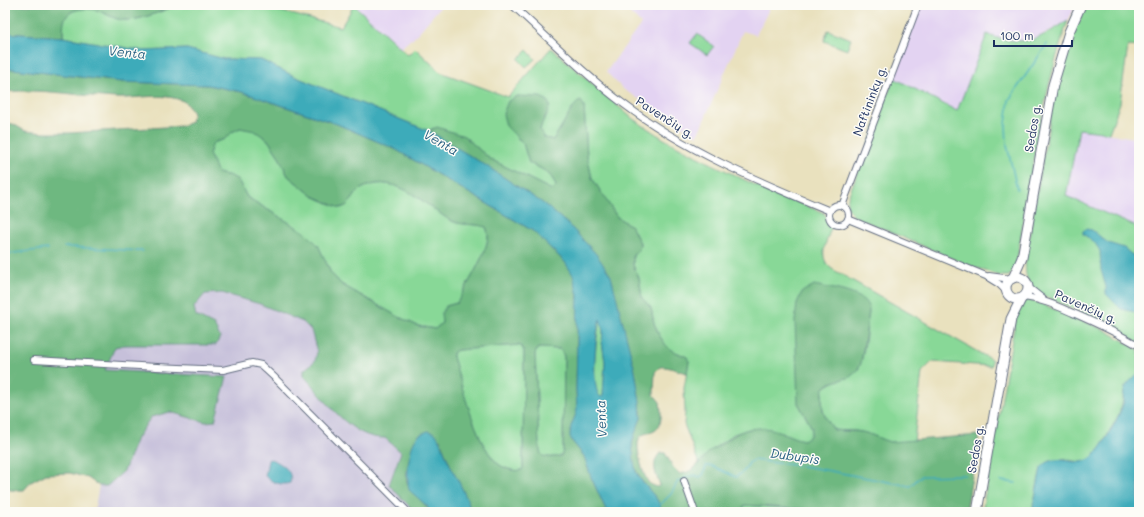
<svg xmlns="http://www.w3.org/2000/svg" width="1144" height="517" viewBox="0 0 1144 517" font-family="Mali,sans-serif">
<rect width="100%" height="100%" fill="#fdfcf7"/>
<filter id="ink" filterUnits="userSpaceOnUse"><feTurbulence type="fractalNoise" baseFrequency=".025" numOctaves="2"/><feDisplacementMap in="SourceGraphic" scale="8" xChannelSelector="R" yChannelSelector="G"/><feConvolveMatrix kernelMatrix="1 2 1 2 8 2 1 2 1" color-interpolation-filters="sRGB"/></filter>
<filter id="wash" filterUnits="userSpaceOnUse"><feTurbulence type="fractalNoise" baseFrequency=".012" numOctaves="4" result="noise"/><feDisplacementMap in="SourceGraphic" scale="16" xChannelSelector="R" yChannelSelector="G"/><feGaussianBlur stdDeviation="0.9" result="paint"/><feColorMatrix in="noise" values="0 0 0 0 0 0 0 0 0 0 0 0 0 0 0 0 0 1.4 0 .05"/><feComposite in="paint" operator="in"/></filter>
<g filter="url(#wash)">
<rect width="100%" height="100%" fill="#e9e1be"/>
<g fill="#e3d3f2">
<path d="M354 5H442L412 40 411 39 401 48Z"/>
<path d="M624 5H771L756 35 743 31 697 136 623 89 606 72 641 24 623 6Z"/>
<path d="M921 5H1076L1068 21 1033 40 1023 41 994 38 987 35 957 111 894 78Z"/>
<path d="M1079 128 1139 139V228L1066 196Z"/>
</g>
<path fill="#c6c0da" d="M222 293 260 304 303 322 311 330 317 352 315 361 304 370 377 438 385 437 401 452 389 485 415 512H94L99 486 107 485 124 471 137 438 151 417 170 412 205 422 227 377 104 370 115 347 195 316 194 306 204 294Z"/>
<g fill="#88d897" stroke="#52847a">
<path d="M173 5H269L268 8 341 27 354 5 408 55 415 48 440 72 508 97 551 48 633 119 664 139 700 158 755 185 824 213C826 219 830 222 831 228 826 244 817 257 832 269L992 360 991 366 932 362 922 372 914 441C906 442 897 443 889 442 877 440 868 432 856 431 849 430 842 431 834 430 822 413 821 410 823 389 835 379 845 379 856 372 864 366 867 323 869 312L798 403 812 428 810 436 805 440 796 439 782 432 749 429 734 434 709 452 699 464 684 424 685 412 684 388 689 361 687 357 671 350 665 344 659 335 654 323 651 308 642 298 639 278 633 265V255L639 250 640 243 631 226 617 217 592 178 587 156 584 106H574L553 140 545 138 540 130 542 122 548 114 515 136 523 143 529 163C542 169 551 172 556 186L552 190 490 159 464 136 433 128 429 131 296 77 261 60 224 59 187 49 144 51 63 37C63 32 63 26 64 21 69 7 88 7 99 11 107 14 114 19 123 20 138 21 153 14 168 9Z"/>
<path d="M1087 5H1139V47L1128 46 1120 103 1109 133 1079 129 1066 196 1139 228V343L1097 319 1037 293C1024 281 1025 271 1026 255L1054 97 1072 34Z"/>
<path d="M1068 21C1040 100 1030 184 1016 266L1009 276H1000L965 264 853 216 847 206V200L894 78 957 111 987 34C997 40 1023 43 1034 39 1046 35 1057 27 1068 21Z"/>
<path d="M828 30 851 39 847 50 824 41Z"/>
<path d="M697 34 714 46 707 55 690 43Z"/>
<path d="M527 50 535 59 526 67 518 59Z"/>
<path d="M240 128 255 130 268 140 278 155 288 176 313 196 340 208C343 207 347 206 348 204 355 198 355 191 365 187 398 173 424 205 450 220 460 226 474 223 486 227 487 229 488 233 488 236 488 252 465 288 457 303L446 306 442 323 435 329 418 326 397 316 341 284 331 273 318 245 306 233 247 197 238 180 231 176 218 173 209 154 213 143 225 139 232 132Z"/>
<path d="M1026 300 1037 302 1105 330 1139 350V372L1125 387 1122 404 1118 416 1101 447 1092 458 1086 461 1081 462 1062 459 1041 468 1032 512H982L1017 311 1024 301Z"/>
<path d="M600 317 603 331 602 342 605 362 603 396 601 397C588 391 598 331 600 317Z"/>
<path d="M519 345 522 347 524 351 523 468 522 470C514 472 502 468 496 462 475 440 462 387 453 357V353L457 350Z"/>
<path d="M540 348 560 349 564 356 563 451 561 456C556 457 544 459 541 454 540 452 540 449 539 447L535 354 537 349Z"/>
<path d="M744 505 841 512H743Z"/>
</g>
<g fill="#6eb880" stroke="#44746f" fill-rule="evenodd">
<path d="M5 5H173L168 9C153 14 138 21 123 20 114 19 107 14 99 11 88 7 69 7 64 21 63 26 63 32 63 37L5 33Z"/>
<path d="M5 68 122 82 208 85 242 92 337 124 395 149 533 231 565 262 573 274 578 295 576 390 577 407 576 414 570 431 572 441 584 456 591 477 607 512H470C470 501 461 490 457 480 451 467 445 454 440 439L414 445C411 454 404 473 407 482 410 490 425 503 430 512H415L389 485 401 452 385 438C351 440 325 399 304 376V370L315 361 317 352 311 330 303 322 260 304 222 293 205 294 194 307 196 316 214 325 220 337 216 345H124L115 347 105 370 227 377 215 421 205 422 170 412 151 417 137 438 124 471 107 486H99L88 478 70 473 46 474 31 482 24 490H10L5 486V123L13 124 25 131 44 133H69L182 126 191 122 193 113C190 109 187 103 183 101 162 92 138 99 116 98 79 96 42 88 5 92ZM240 128 255 131 268 140 278 155 288 176 313 196 340 208C343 207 347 206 348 204 355 198 355 191 365 187 398 173 424 205 450 220 460 226 474 223 486 227 487 229 488 233 488 236 488 252 465 288 457 303L446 306 441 314 442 323 435 329 418 326 397 316 341 284 331 273 318 245 306 233 247 197 238 180 231 176 218 173 209 154 213 143 225 139 232 132ZM519 345 522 347 524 351 523 468 522 470C514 472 502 468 496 462 475 440 463 388 453 357V353L457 350ZM540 348 560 349 564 356 563 451 561 456C556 457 544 459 541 454 540 452 540 449 539 447L535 354 537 349Z"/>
<path d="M517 96 540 97 547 100 550 106C547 115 542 121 540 130L545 138 553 140 574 106 578 102 581 101 584 106 587 156 592 178 617 217 631 226 640 243 639 250 633 255V265L639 278 642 298 651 308 654 323 659 335 665 344 671 350 687 357 689 361 687 373C678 371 669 366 660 367L655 372 654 392V395L660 402C661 412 664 428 652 432 646 434 642 433 639 439 635 447 643 476 649 483 651 485 655 486 657 487L660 485C655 473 651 463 660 453H665L673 467 680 474C696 471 698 463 708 453 712 449 717 447 721 444 737 433 743 428 763 428 778 428 790 438 804 440L810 436 812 428 798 403 795 321 797 303 802 292 814 285C827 288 863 292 868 306 869 308 869 310 869 312L861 363 857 371 850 377 830 383 823 389C821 410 822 413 834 430 845 432 856 430 866 433 874 435 882 440 890 442L979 435 966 512H841L744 505 743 512H662C659 497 647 490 640 478 632 468 630 448 634 436 636 427 641 421 641 412L635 371 596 254 570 226 544 204 485 165 429 131 437 127 464 136 490 159 552 190 556 186C551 172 542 169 529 163L523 143 506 126 503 114 508 101Z"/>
</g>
<g fill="#3cabba" stroke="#2c6d8c" fill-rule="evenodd">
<path d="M5 33 63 37 144 51 187 49 224 59 261 60 296 77 429 131 485 165 544 204 570 226 596 254 611 276 635 371 640 402 641 418 634 436 632 444 634 462 636 472 640 479 656 498 660 505 662 512H607L591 477 584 456 572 441 570 436 571 426 576 414 577 407 576 390 578 295 573 275 565 262 533 231 395 149 337 124 242 92 208 85 122 82 5 68ZM600 319 603 331 602 342 605 362 603 396 601 397C590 392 596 329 600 319Z"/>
<path d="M1086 229 1092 230 1108 243 1124 248 1138 260 1139 262V313L1121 309 1106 294V287L1101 270 1100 251 1095 243 1083 234V231Z"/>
<path d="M1139 372V512H1032L1041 468C1056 449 1077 471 1092 457 1102 449 1119 417 1123 404 1124 398 1123 390 1126 386 1129 381 1135 377 1139 372Z"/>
<path d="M428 431 435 433C441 441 443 449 447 458 452 471 470 499 470 512H430L427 506 409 490C406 477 408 445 419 435 421 434 425 432 428 431Z"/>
<path d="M270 459C281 462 294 472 290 483 281 486 271 482 265 476L268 460Z"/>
</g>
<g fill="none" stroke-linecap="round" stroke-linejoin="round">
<g stroke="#3cabba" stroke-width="1.5">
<path d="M1017 189 1007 145 1006 124 1009 100 1047 44"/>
<path d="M64 247H71L143 251"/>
<path d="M5 254 48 249"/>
<path d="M1001 481 1016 483"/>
<path d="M660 505 671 494 678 481 694 475 700 477 703 475 706 466H712L736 477 744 471 749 463 753 460 809 467 910 486 921 476 965 475"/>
</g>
</g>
</g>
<g filter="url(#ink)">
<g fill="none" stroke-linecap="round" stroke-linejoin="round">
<defs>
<g id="minor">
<path d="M512 5C548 37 582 73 621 102 684 150 757 181 830 211"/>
<circle cx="839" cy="215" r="10"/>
<path d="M842 206 918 5"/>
<path d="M848 219 986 276 999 284 1006 291"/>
<path d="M989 276 1011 279"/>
<path d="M1028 287 1043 299"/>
<path d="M1024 297C1042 299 1057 306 1073 313 1096 323 1118 333 1139 346"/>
<path d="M34 360 157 367 223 370 252 363 261 365 275 378 408 512"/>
<path d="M684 481 695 512"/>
</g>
<g id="primary">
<circle cx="1017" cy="288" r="11"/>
<path d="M1013 278 1022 258 1053 85 1069 32 1081 5"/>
<path d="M977 512 1011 319 1021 299"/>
</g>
</defs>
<use href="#minor" stroke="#636d80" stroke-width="8"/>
<use href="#primary" stroke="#636d80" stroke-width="11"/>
<use href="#minor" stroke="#fff" stroke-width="6"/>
<use href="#primary" stroke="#fff" stroke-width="9"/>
</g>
</g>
<g text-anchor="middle" stroke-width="3" stroke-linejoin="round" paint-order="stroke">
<g font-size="12" fill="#1b2f5e" stroke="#fdfcf7">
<text transform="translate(870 101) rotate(-69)" y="4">Naftininkų g.</text>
<text transform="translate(665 118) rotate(33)" y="4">Pavenčių g.</text>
<text transform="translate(1033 128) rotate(-80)" y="4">Sedos g.</text>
<text transform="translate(1086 307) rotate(24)" y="4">Pavenčių g.</text>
<text transform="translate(976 449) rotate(-80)" y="4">Sedos g.</text>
</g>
<g font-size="13" font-style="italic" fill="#286183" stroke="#fdfcf7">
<text transform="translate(127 52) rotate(6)" y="5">Venta</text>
<text transform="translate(441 142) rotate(30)" y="5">Venta</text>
<text transform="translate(601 419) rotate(-92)" y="5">Venta</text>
<text transform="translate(795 456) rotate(8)" y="5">Dubupis</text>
</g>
</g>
<rect width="1144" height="517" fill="none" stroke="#fdfcf7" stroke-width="20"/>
<path d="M994 40v6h78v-6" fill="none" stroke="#1b2f5e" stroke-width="2"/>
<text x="1000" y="40" font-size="12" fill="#1b2f5e" stroke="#fdfcf7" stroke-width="3" paint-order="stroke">100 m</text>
</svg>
